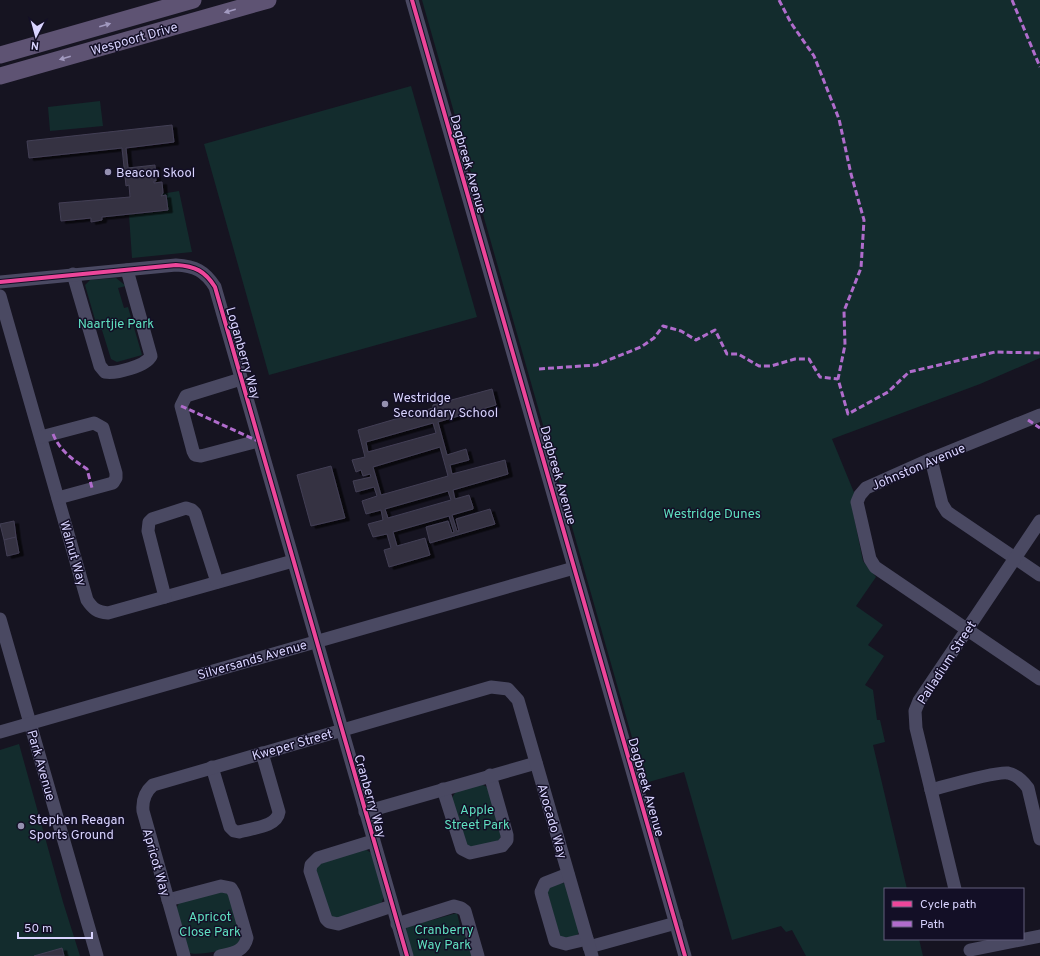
<svg xmlns="http://www.w3.org/2000/svg" width="1040" height="956" viewBox="0 0 1040 956" font-family="Overpass,sans-serif">
<defs>
<filter id="shadow"><feDropShadow dx="4.5" dy="2.5" stdDeviation="0" flood-color="#0009"/></filter>
</defs>
<rect width="100%" height="100%" fill="#161421"/>
<g fill="#132c2d">
<path d="M422 0H1040V358L980 384 832 439 855 495 851 502 863 561 876 577 856 606 883 625 868 645 884 656 865 685 873 690 877 720H880L885 742 873 745 907 889H885V939H919L923 956H806L792 930 786 932 781 926 732 940 684 772 645 783Z"/>
<path d="M411 86 477 317 269 375 204 144Z"/>
<path d="M100 101 103 126 50 131 48 107Z"/>
<path d="M179 191 192 252 132 258 129 215 167 211 166 195 161 196V194Z"/>
<path d="M116 278 126 286 118 288 124 308 128 307 142 355 117 362 111 359 102 330H98L85 285 90 280Z"/>
<path d="M19 744 63 902 80 956H0V750Z"/>
<path d="M481 784 487 787 502 832 499 841 475 849 466 846 452 798 456 791Z"/>
<path d="M365 849 371 853 384 896 381 904 337 918 331 917 315 872 316 865Z"/>
<path d="M563 883 566 884 579 932 576 937 560 938 546 887Z"/>
<path d="M227 890 243 935 236 947C225 950 198 956 189 953L176 909 179 903Z"/>
<path d="M457 913 461 930 466 929 473 956H411L406 929 407 927Z"/>
</g>
<g fill="#343243" stroke="#433f54" fill-rule="evenodd" filter="url(#shadow)">
<path d="M172 125 174 142 126 148 128 168 155 165 156 181H154V183L162 182 163 193 161 196 166 195 168 210 102 217V220L91 222V218L61 221 59 203 130 197 129 185 126 186 122 148 29 158 27 141Z"/>
<path d="M492 389 496 405 438 422 447 455 466 449 469 460 450 465 452 474 505 460 508 474 453 490 455 499 469 495 473 507V509L452 515 457 531H459L456 519 490 509 495 524 430 543 426 527 448 521 452 533 454 532 449 516 393 532 397 546 425 538 430 555 389 567 384 550 391 548 387 534 373 537 368 524 383 520 381 510 366 514 362 501 377 496 374 487 356 492 353 481 371 477 370 474 363 476 361 470 356 472 352 460 365 457 358 430 433 408V405ZM433 423 436 433 368 452 366 442ZM440 447 448 476 381 495 373 467ZM448 491 451 500 388 518 385 509Z"/>
<path d="M331 466 345 518 311 526 297 475Z"/>
<path d="M14 521 16 537 4 540 0 524Z"/>
<path d="M16 537 19 553 7 556 4 540Z"/>
<path d="M62 948 64 956H34Z"/>
</g>
<g fill="none" stroke-linecap="round" stroke-linejoin="round">
<g stroke="#4a4962" stroke-width="13">
<path d="M412 0 685 956"/>
<path d="M73 274 100 366 105 372C116 374 146 366 151 356L127 270"/>
<path d="M0 282 176 265C195 266 205 271 215 287L407 956"/>
<path d="M0 296 87 600C93 609 97 612 108 613L293 561"/>
<path d="M241 379 186 396 181 406 193 451 195 455 201 456 258 441"/>
<path d="M1040 415 931 459 866 488 860 495 857 502 870 559 875 567 1040 679"/>
<path d="M41 437 94 423 103 428 116 473V478L113 483 58 498"/>
<path d="M931 459 942 504 947 512 1040 575"/>
<path d="M165 597 148 531 149 522 152 519 186 508 192 510 195 513 217 582"/>
<path d="M0 619 97 956"/>
<path d="M0 732 574 568"/>
<path d="M212 767 230 827 234 831 239 832C252 828 277 827 279 812L262 753"/>
<path d="M443 789 462 849 470 853 502 846 507 840V835L490 775"/>
<path d="M931 790C946 786 996 771 1008 773 1017 775 1023 781 1028 788L1040 839"/>
<path d="M365 812 536 763"/>
<path d="M373 841 318 858 311 865 310 871 326 919 329 922 338 924 392 906"/>
<path d="M568 874 545 883 541 892 542 896 555 941 566 944 587 939"/>
<path d="M955 889 916 728 915 711 919 701 1040 521"/>
<path d="M168 900 221 886 231 888 234 893 247 938C244 952 232 953 220 956"/>
<path d="M397 924 454 906 461 908 465 911 478 956"/>
<path d="M589 947 676 923"/>
<path d="M970 950 1040 936"/>
<path d="M184 956 143 811C142 800 145 792 153 785L491 687 508 689 518 700 592 956"/>
</g>
<g stroke="#5e5373" stroke-width="17">
<path d="M0 55 193 0"/>
<path d="M0 76 268 0"/>
</g>
<g stroke="#b06ccc" stroke-width="3" stroke-dasharray="6 3" stroke-linecap="butt">
<path d="M779 0 791 23 814 56 839 119 851 174 864 220 861 268 844 311 845 345 838 379 848 414 888 392 909 372 995 352 1040 353"/>
<path d="M1012 0 1040 67"/>
<path d="M539 369 596 365 641 347 654 338 663 326 681 331 696 340 715 330 727 354H738L759 366H771L795 359H809L820 377 838 379"/>
<path d="M181 406 258 441"/>
<path d="M1028 420 1040 428"/>
<path d="M53 434C60 451 72 459 87 469L92 488"/>
</g>
<defs>
<g id="cycleway">
<path d="M412 0 685 956"/>
<path d="M0 282 176 265C195 266 205 271 215 287L407 956"/>
</g>
</defs>
<use href="#cycleway" stroke="#130f26" stroke-width="6"/>
<use href="#cycleway" stroke="#ed469a" stroke-width="4"/>
</g>
<defs><path id="oneway-solid" d="M-6-.8H1V-3.2L6.5 0L1 3.2V.8H-6Z"/></defs>
<g fill="#a29ac0">
<use href="#oneway-solid" transform="translate(230 11) rotate(164)"/>
<use href="#oneway-solid" transform="translate(105 25) rotate(-16)"/>
<use href="#oneway-solid" transform="translate(65 58) rotate(164)"/>
</g>
<g fill="#9591b1" stroke="#130f26" stroke-width="1.5">
<circle cx="108" cy="172" r="4"/>
<circle cx="385" cy="404" r="4"/>
<circle cx="21" cy="826" r="4"/>
</g>
<g text-anchor="middle" stroke-width="3" stroke-linejoin="round" paint-order="stroke">
<g font-size="13" fill="#d9d4ff" stroke="#130f26">
<text transform="translate(134 38) rotate(-16)" y="5">Wespoort Drive</text>
<text transform="translate(469 164) rotate(74)" y="5">Dagbreek Avenue</text>
<text transform="translate(244 353) rotate(74)" y="5">Loganberry Way</text>
<text transform="translate(918 466) rotate(-23)" y="5">Johnston Avenue</text>
<text transform="translate(559 475) rotate(74)" y="5">Dagbreek Avenue</text>
<text transform="translate(74 553) rotate(74)" y="5">Walnut Way</text>
<text transform="translate(252 659) rotate(-16)" y="5">Silversands Avenue</text>
<text transform="translate(946 662) rotate(-57)" y="5">Palladium Street</text>
<text transform="translate(292 744) rotate(-16)" y="5">Kweper Street</text>
<text transform="translate(42 765) rotate(74)" y="5">Park Avenue</text>
<text transform="translate(647 787) rotate(74)" y="5">Dagbreek Avenue</text>
<text transform="translate(371 796) rotate(74)" y="5">Cranberry Way</text>
<text transform="translate(553 821) rotate(74)" y="5">Avocado Way</text>
<text transform="translate(157 862) rotate(74)" y="5">Apricot Way</text>
</g>
<g font-size="13" fill="#d9d4ff" stroke="#130f26" text-anchor="start">
<text x="116" y="177">Beacon Skool</text>
<text x="393" y="402">Westridge<tspan x="393" dy="15">Secondary School</tspan></text>
<text x="29" y="824">Stephen Reagan<tspan x="29" dy="15">Sports Ground</tspan></text>
</g>
<g font-size="13" fill="#5fe0c0" stroke="#130f26">
<text x="116" y="328">Naartjie Park</text>
<text x="712" y="518">Westridge Dunes</text>
<text x="477" y="814">Apple<tspan x="477" dy="15">Street Park</tspan></text>
<text x="210" y="921">Apricot<tspan x="210" dy="15">Close Park</tspan></text>
<text x="444" y="934">Cranberry<tspan x="444" dy="15">Way Park</tspan></text>
</g>
</g>
<rect x="884" y="888" width="140" height="52" fill="#130f26" stroke="#625e7d"/>
<rect x="892" y="901" width="20" height="6" fill="#ed469a" stroke="#625e7d"/>
<text x="920" y="908" font-size="12" fill="#d9d4ff">Cycle path</text>
<rect x="892" y="921" width="20" height="6" fill="#b06ccc" stroke="#625e7d"/>
<text x="920" y="928" font-size="12" fill="#d9d4ff">Path</text>
<g transform="translate(36 36) rotate(186)" stroke="#130f26" stroke-width="3" paint-order="stroke">
<path d="M0-3L7 15L0 10L-7 15Z" fill="#d9d4ff"/>
<text y="-6" font-size="11" font-weight="bold" text-anchor="middle" fill="#d9d4ff">N</text>
</g>
<path d="M18 932v6h74v-6" fill="none" stroke="#d9d4ff" stroke-width="2"/>
<text x="24" y="932" font-size="12" fill="#d9d4ff" stroke="#130f26" stroke-width="3" paint-order="stroke">50 m</text>
</svg>
